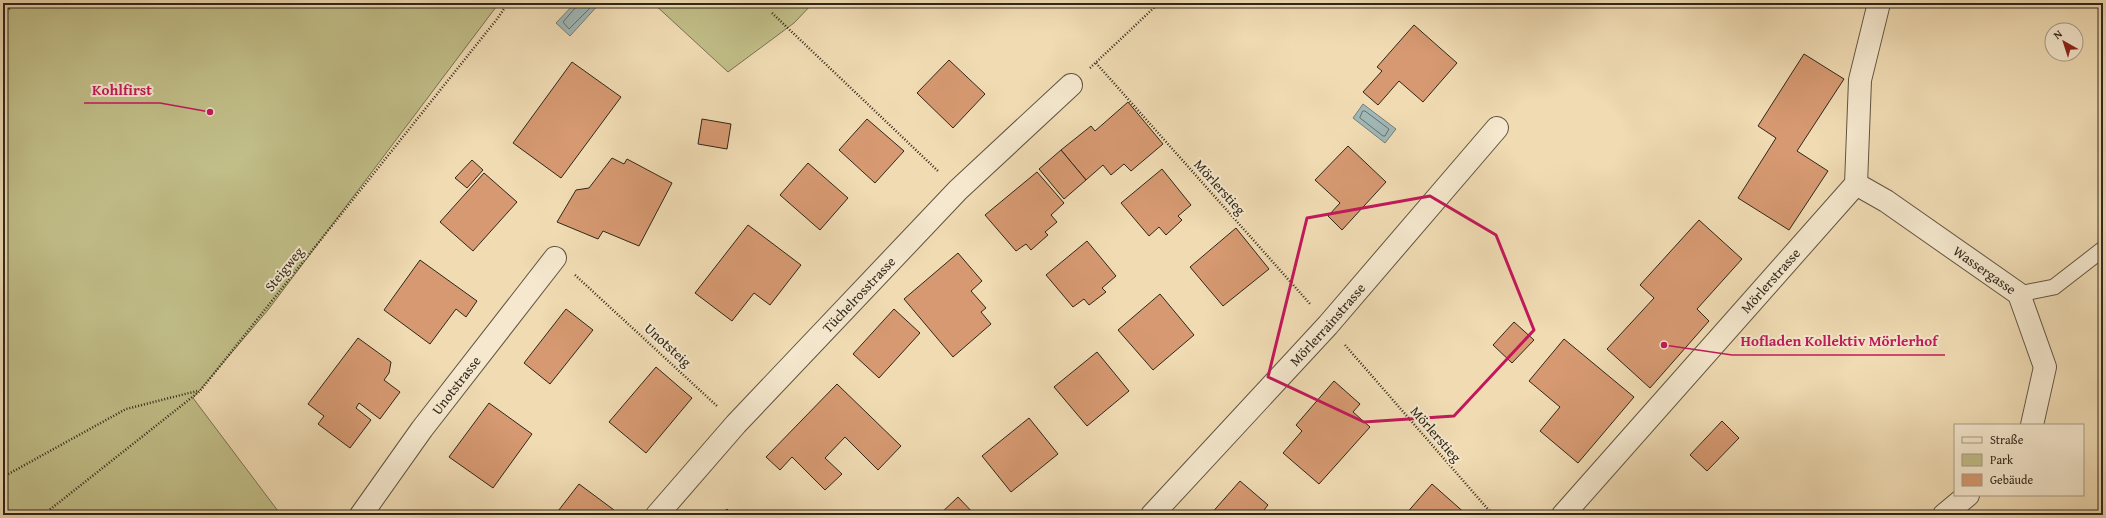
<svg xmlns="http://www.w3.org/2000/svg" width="2106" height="518" viewBox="0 0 2106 518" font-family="'Gentium Book Plus',serif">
<rect width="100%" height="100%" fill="#f0dbb3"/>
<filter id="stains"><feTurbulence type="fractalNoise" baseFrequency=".005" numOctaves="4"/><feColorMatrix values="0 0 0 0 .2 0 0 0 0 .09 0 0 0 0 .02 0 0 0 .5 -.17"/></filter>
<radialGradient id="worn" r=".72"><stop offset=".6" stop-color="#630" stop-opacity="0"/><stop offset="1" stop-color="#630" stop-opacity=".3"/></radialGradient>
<g fill="#c1be88" stroke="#787251">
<path d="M3 3H499L268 310 193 398 281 515H3Z"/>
<path d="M653 3H813L794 23 728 72Z"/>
</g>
<g fill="#a0b8b8" stroke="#737e79">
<path d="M575 3H600L570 36 556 23Z"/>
<path d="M1363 104 1396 129 1385 143 1353 118Z"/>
</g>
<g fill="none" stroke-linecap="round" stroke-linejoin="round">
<g stroke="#687069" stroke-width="1">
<path d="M578 3 576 7 563 22 569 29 595 3"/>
<path d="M1363 111H1365L1389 129 1385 136H1383L1360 118Z"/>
</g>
</g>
<g fill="#d69971" stroke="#30271a">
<path d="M1414 25 1457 63 1423 102 1399 81 1378 105 1363 92 1382 71 1377 67Z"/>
<path d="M1804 54 1844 79 1797 151 1828 171 1789 230 1738 198 1776 138 1758 126Z"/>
<path d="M949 60 985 94 953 128 917 93Z"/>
<path d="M572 62 621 97 561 178 513 143Z"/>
<path d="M1128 102 1163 144 1131 171 1124 164 1111 175 1103 165 1086 180 1061 150 1091 126 1095 131Z"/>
<path d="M702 119 731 124 727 149 698 144Z"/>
<path d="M867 119 904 151 875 183 839 150Z"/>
<path d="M1348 146 1386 182 1342 230 1328 216 1340 203 1315 180Z"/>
<path d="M1061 150 1086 180 1064 199 1039 169Z"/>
<path d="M612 158 624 164 627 159 672 183 639 246 603 231 598 239 557 222 576 190 589 188Z"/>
<path d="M472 160 483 170 467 188 455 178Z"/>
<path d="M808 163 848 198 820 230 780 195Z"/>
<path d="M1162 169 1191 205 1178 216 1182 220 1166 235 1159 227 1149 236 1121 203Z"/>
<path d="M1037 172 1064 203 1051 215 1057 222 1045 232 1048 235 1031 250 1026 244 1016 251 985 215Z"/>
<path d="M484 173 517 202 473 251 440 222Z"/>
<path d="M1699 220 1742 259 1697 309 1709 321 1650 388 1607 349 1654 298 1640 285Z"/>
<path d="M748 225 801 265 770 305 754 293 732 321 695 293Z"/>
<path d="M1236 228 1269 269 1223 306 1190 267Z"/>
<path d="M1087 241 1116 276 1102 288 1106 292 1089 305 1084 299 1073 307 1046 275Z"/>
<path d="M958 253 982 281 971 291 986 308 981 312 991 324 953 357 904 299Z"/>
<path d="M420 260 477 301 466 317 456 309 430 344 384 310Z"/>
<path d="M1160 294 1194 335 1153 370 1118 330Z"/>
<path d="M566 309 593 330 550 384 524 363Z"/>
<path d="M894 309 920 333 879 378 853 354Z"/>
<path d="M1514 322 1534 340 1512 363 1493 345Z"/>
<path d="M358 338 391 362 389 373 384 380 400 392 380 419 359 403 356 408 371 420 350 448 318 424 324 416 308 404Z"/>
<path d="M1564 339 1634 397 1578 463 1540 431 1560 407 1529 381Z"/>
<path d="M1097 352 1129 391 1087 426 1054 387Z"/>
<path d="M656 367 692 398 646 453 609 422Z"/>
<path d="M1334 381 1360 404 1353 412 1370 427 1319 484 1283 453 1302 431 1296 425Z"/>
<path d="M837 384 901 446 878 470 845 437 825 458 842 474 825 490 792 457 780 470 766 457Z"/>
<path d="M489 403 532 434 493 488 449 457Z"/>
<path d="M1029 418 1058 454 1011 492 982 456Z"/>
<path d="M1722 421 1739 438 1707 471 1690 455Z"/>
<path d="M1240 481 1268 505 1260 515H1210Z"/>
<path d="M579 484 614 510 610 515H555Z"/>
<path d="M1432 484 1467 515H1405Z"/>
<path d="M958 497 975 515H939Z"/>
<path d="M727 509 733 515H720Z"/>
</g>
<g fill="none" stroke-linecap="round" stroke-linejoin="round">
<defs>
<path id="lane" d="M2019 294 2054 287 2103 249"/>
<g id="street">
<path id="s1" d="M1856 184 1886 201 2019 294 2045 367 2032 425"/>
<path id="s2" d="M361 515 422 429 555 258"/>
<path id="s3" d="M657 515 736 424 958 190 1071 85"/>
<path id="s4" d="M1152 515 1328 325 1497 128"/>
<path id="s5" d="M1563 515 1856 184 1860 80 1879 3"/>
<path d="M1944 515 1968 495"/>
</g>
</defs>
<use href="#lane" stroke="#605440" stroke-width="17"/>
<use href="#street" stroke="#605440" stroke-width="24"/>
<g stroke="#30271a" stroke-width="2.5" stroke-dasharray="1 2" stroke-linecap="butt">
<path d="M772 13 939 172"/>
<path d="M3 16 14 3"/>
<path d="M1096 63 1311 305"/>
<path d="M1090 68 1159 3"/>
<path d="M575 275 717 406"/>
<path d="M1345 345 1493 515"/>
<path d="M3 477 126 409 197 391"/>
<path d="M43 515 200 391 497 19 508 3"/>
<path d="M1635 515H1645"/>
</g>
<use href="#lane" stroke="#f5e8ce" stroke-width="15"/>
<use href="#street" stroke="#f5e8ce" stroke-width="22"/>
</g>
<path fill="none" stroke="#c2185b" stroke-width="3" stroke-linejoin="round" d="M1430 196 1496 235 1534 330 1454 416 1364 422 1268 377 1307 218Z"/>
<g text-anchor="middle" stroke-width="4" stroke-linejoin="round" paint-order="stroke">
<g font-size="14" fill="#30271a" stroke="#f5e8ce">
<text transform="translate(1220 187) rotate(48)" y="5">Mörlerstieg</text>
<text transform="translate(284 269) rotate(-51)" y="5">Steigweg</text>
<text dy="5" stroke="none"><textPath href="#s1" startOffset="155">Wassergasse</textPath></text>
<text dy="5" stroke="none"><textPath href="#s5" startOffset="313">Mörlerstrasse</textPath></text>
<text dy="5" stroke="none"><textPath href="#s3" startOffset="299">Tüchelrosstrasse</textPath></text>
<text dy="5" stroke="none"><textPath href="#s4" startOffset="259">Mörlerrainstrasse</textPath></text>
<text transform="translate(668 345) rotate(42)" y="5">Unotsteig</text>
<text dy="5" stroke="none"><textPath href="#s2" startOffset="161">Unotstrasse</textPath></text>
<text transform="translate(1436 434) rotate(49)" y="5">Mörlerstieg</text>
</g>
</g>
<path fill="none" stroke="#c2185b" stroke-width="1.5" d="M210 112L160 103H84M1664 345L1732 355H1945"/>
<g fill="#c2185b" stroke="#f5e8ce" stroke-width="1.5">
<circle cx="210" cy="112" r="4"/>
<circle cx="1664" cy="345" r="4"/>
</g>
<g font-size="15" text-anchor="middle" font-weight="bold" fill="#c2185b" stroke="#f5e8ce" stroke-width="4" stroke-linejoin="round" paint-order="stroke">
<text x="122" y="95">Kohlfirst</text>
<text x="1839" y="346">Hofladen Kollektiv Mörlerhof</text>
</g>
<rect width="2106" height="518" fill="none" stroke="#f0dbb3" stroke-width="16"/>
<rect x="4" y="4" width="2098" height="510" fill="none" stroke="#30271a" stroke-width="2"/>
<rect x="8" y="8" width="2090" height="502" fill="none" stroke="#30271a"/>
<rect x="1954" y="424" width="130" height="72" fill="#f5e8ce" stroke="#a69b86"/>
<rect x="1962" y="437" width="20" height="6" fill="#f5e8ce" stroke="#a69b86"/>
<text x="1990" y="444" font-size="12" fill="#30271a">Straße</text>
<rect x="1962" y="454" width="20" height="12" fill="#c1be88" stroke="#a69b86"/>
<text x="1990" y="464" font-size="12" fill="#30271a">Park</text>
<rect x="1962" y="474" width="20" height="12" fill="#d69971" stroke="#a69b86"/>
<text x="1990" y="484" font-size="12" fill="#30271a">Gebäude</text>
<g transform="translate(2064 42) rotate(321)"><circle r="19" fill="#f5e8ce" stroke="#a69b86"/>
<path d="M0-3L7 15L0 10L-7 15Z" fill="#8f2418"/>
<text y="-6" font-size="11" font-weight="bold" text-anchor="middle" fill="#30271a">N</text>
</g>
<rect width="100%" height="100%" filter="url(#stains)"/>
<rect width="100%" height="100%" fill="url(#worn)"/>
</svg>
